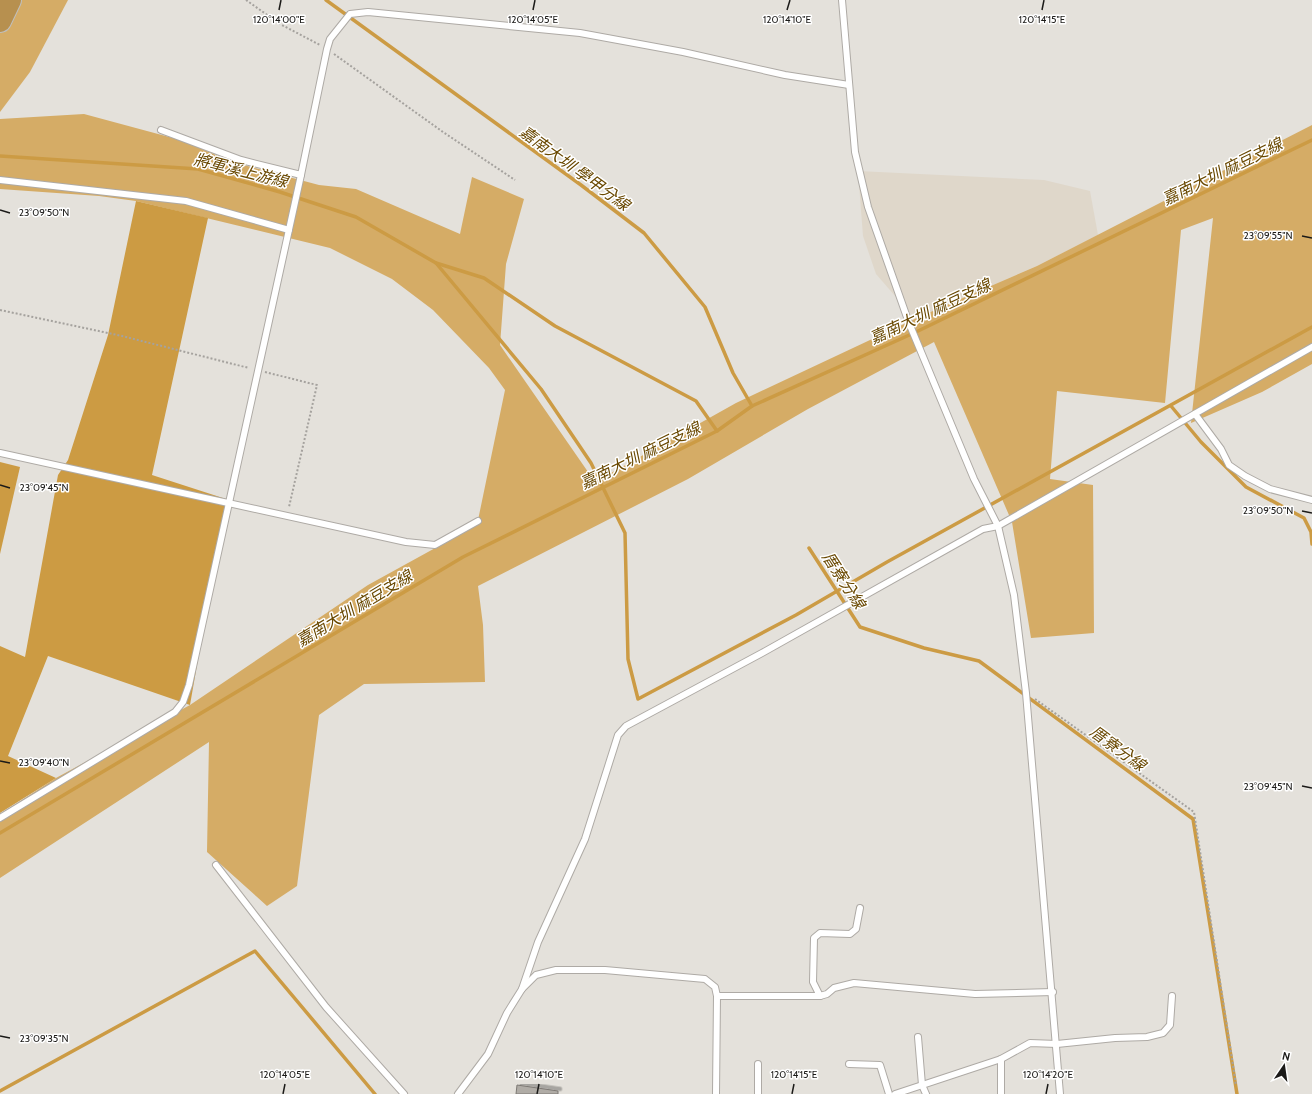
<svg xmlns="http://www.w3.org/2000/svg" width="1312" height="1094" viewBox="0 0 1312 1094" font-family="Cabin,'Noto Sans TC',sans-serif">
<defs>
<filter id="shadow"><feDropShadow dx="3.5" dy="-3.5" stdDeviation="0" flood-color="#0004"/></filter>
</defs>
<rect width="100%" height="100%" fill="#e4e1db"/>
<path fill="#dfd7ca" d="M858 171 1044 180 1090 191 1098 235 1037 266 915 319 876 274 863 236Z"/>
<g fill="#d5ac66">
<path d="M0 0H68L30 72 0 112Z"/>
<path d="M84 114 184 141 232 162 319 185 356 189 460 234 472 177 524 199 506 264 500 345 595 482 736 403 919 317 1037 266 1312 125V364L1262 392 1191 423 1213 218 1181 230 1165 403 1057 391 1050 479 1093 485 1094 633 1031 638 1012 522 934 342 808 409 688 479 478 586 483 625 485 682 364 684 319 715 297 886 267 906 207 852 209 742 0 878V814L56 778 190 705 368 585 477 525 505 390 489 368 433 310 392 279 330 248 136 201 99 196 0 189V119Z"/>
</g>
<g fill="#cc9b43">
<path d="M136 201 208 218 152 475 226 499 190 705 48 656 8 756 56 778 0 813V646L25 657 58 475 68 460 108 335Z"/>
<path d="M0 462 20 467 0 554Z"/>
</g>
<g fill="none" stroke-linecap="round" stroke-linejoin="round">
<g stroke="#cc9b44" stroke-width="3.5">
<path d="M326 0 581 185 644 233 705 307 733 373 752 406"/>
<path d="M0 156 198 169 280 192 356 217 436 263 484 278 555 326 696 401 717 431"/>
<path d="M436 263 541 389 591 463 625 533 628 659 638 699 796 615 887 562 1312 327"/>
<path d="M1171 406 1201 442 1246 487 1304 518 1311 532 1312 544"/>
<path d="M809 548 860 627 924 648 979 661 1193 819 1237 1094"/>
<path d="M0 833 463 557 717 431 752 406 916 332 1312 140"/>
<path d="M0 1091 255 951 375 1094"/>
</g>
</g>
<path fill="#b0aca6" stroke="#7d7974" filter="url(#shadow)" d="M517 1085 558 1091V1094H516Z"/>
<g fill="none" stroke-linecap="round" stroke-linejoin="round">
<defs>
<g id="service">
<path d="M842 0 855 152 868 207 909 323 974 479 998 526 1014 595 1026 693 1060 1094"/>
<path d="M161 130 241 160 301 175 327 49 330 39 350 14 368 12 580 33 683 52 785 75 849 85"/>
<path d="M0 180 186 201 289 230"/>
<path d="M1195 414 1221 449 1229 465 1245 476 1270 489 1312 500"/>
<path d="M0 453 406 542 435 545 478 521"/>
<path d="M0 818 175 712 183 702 189 685 301 175"/>
<path d="M216 865 326 1007 404 1094"/>
<path d="M860 908 856 929 850 934 820 933 814 938 813 982 820 996 827 994 834 988 854 983 975 994 1053 992"/>
<path d="M522 989 538 942 585 839 618 735 626 726 762 653 983 529 998 526 1312 347"/>
<path d="M717 996H820"/>
<path d="M918 1037 922 1085 926 1094"/>
<path d="M849 1064 880 1065 889 1094"/>
<path d="M458 1094 488 1054 507 1013 522 989 536 975 556 970H605L705 979 715 987 717 996 716 1094"/>
<path d="M758 1094V1064"/>
<path d="M895 1094 1001 1059 1030 1043 1057 1044 1115 1038 1147 1037 1163 1033 1170 1025 1172 996"/>
<path d="M1001 1094V1059"/>
</g>
<path id="motorway" d="M0 21 10 0"/>
</defs>
<use href="#service" stroke="#aeaaa5" stroke-width="8"/>
<use href="#motorway" stroke="#bfbfbe" stroke-width="24"/>
<g stroke="#a5a29e" stroke-width="2" stroke-dasharray="2 2" stroke-linecap="butt">
<path d="M246 0 280 24 320 45"/>
<path d="M334 54 443 132 515 180"/>
<path d="M0 310 122 336 249 368"/>
<path d="M265 372 317 385 289 507"/>
<path d="M1035 699 1194 812 1236 1085"/>
</g>
<use href="#service" stroke="#fff" stroke-width="6"/>
<use href="#motorway" stroke="#b7904f" stroke-width="22"/>
</g>
<path fill="none" stroke="#1b1a18" stroke-width="1.5" d="M279 10 281 0M533 10 535 0M787 10 790 0M1042 10 1044 0M0 210 10 213M1302 236 1312 238M0 485 10 488M1302 511 1312 513M0 761 10 763M1302 786 1312 788M0 1036 10 1038M283 1094 285 1084M537 1094 539 1084M792 1094 794 1084M1046 1094 1048 1084"/>
<g text-anchor="middle" stroke-width="3" stroke-linejoin="round" paint-order="stroke">
<g font-size="16" font-style="italic" fill="#694800" stroke="#fff">
<text transform="translate(575 168) rotate(36)" y="6">嘉南大圳 學甲分線</text>
<text transform="translate(241 170) rotate(14)" y="6">將軍溪上游線</text>
<text transform="translate(1222 171) rotate(-26)" y="6">嘉南大圳 麻豆支線</text>
<text transform="translate(930 311) rotate(-25)" y="6">嘉南大圳 麻豆支線</text>
<text transform="translate(640 455) rotate(-26)" y="6">嘉南大圳 麻豆支線</text>
<text transform="translate(844 580) rotate(57)" y="6">厝寮分線</text>
<text transform="translate(354 608) rotate(-31)" y="6">嘉南大圳 麻豆支線</text>
<text transform="translate(1118 748) rotate(36)" y="6">厝寮分線</text>
</g>
</g>
<g font-size="10" text-anchor="middle" fill="#1b1a18" stroke="#fff" stroke-width="3" stroke-linejoin="round" paint-order="stroke">
<text x="279" y="23">120°14'00"E</text>
<text x="533" y="23">120°14'05"E</text>
<text x="787" y="23">120°14'10"E</text>
<text x="1042" y="23">120°14'15"E</text>
<text x="44" y="216">23°09'50"N</text>
<text x="1268" y="239">23°09'55"N</text>
<text x="44" y="491">23°09'45"N</text>
<text x="1268" y="514">23°09'50"N</text>
<text x="44" y="766">23°09'40"N</text>
<text x="1268" y="790">23°09'45"N</text>
<text x="44" y="1042">23°09'35"N</text>
<text x="285" y="1078">120°14'05"E</text>
<text x="539" y="1078">120°14'10"E</text>
<text x="794" y="1078">120°14'15"E</text>
<text x="1048" y="1078">120°14'20"E</text>
</g>
<g transform="translate(1284 1066) rotate(13)" stroke="#ffffff" stroke-width="3" paint-order="stroke">
<path d="M0-3L7 15L0 10L-7 15Z" fill="#1b1a18"/>
<text y="-6" font-size="11" font-weight="bold" text-anchor="middle" fill="#1b1a18">N</text>
</g>
</svg>
